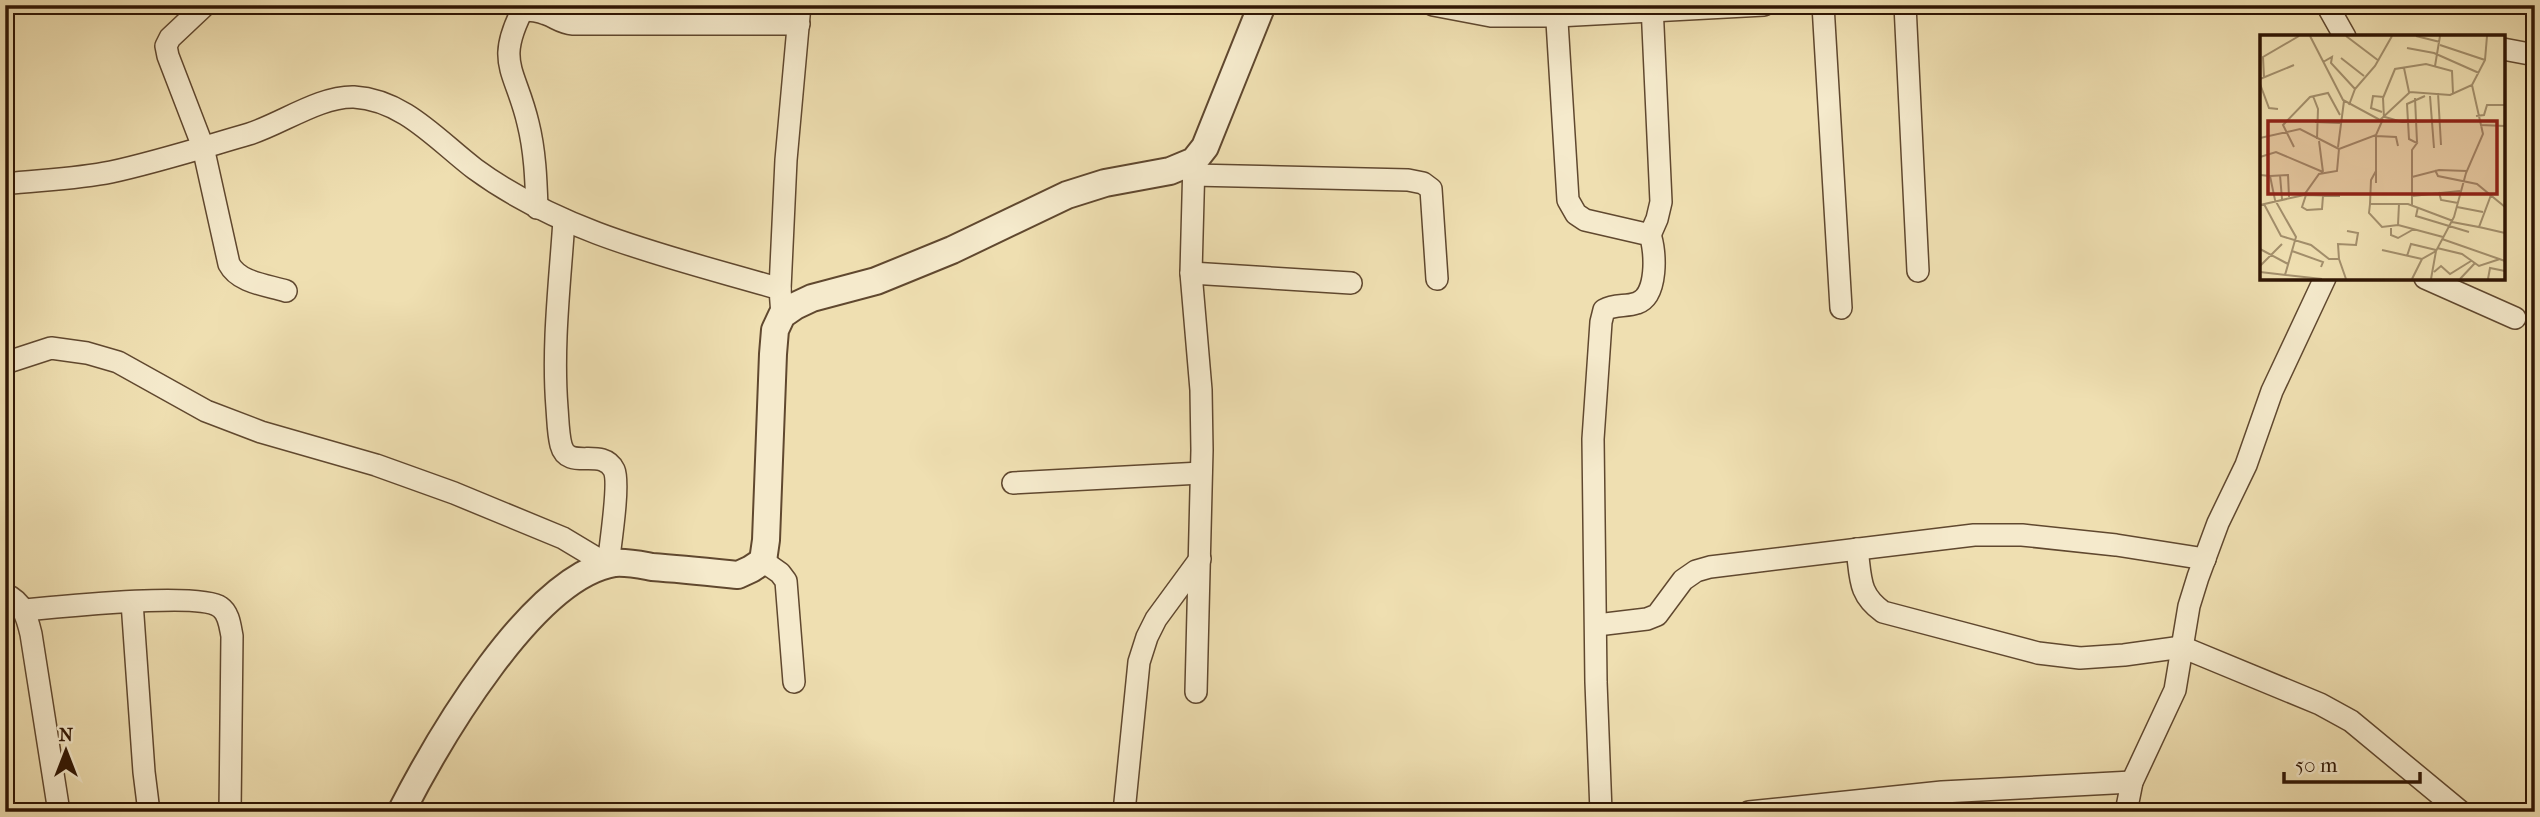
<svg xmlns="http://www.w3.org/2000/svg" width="2540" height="817" viewBox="0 0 2540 817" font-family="'IM FELL French Canon',serif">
<rect width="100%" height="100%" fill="#efdfb1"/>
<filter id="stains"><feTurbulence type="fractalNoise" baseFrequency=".00286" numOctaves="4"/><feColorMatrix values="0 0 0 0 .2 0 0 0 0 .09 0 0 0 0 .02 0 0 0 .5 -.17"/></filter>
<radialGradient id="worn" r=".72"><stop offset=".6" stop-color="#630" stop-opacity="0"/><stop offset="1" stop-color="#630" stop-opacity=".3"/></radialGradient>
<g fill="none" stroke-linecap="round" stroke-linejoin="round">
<defs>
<g id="minor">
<path d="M205 5 170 38 166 46 168 56 203 147 229 264C239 283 267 285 286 291"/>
<path d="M525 5C494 63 515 68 528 123 535 151 536 179 537 208"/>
<path d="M1433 5 1491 16H1557L1764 5"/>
<path d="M1556 5 1568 200 1576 214 1585 220 1650 235C1656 251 1658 296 1637 303 1626 307 1615 304 1604 310L1601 322 1593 439 1596 682 1601 812"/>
<path d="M1823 5 1841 308"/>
<path d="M1905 5 1918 271"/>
<path d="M2327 5 2345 37"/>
<path d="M522 10C530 10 539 11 546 14 557 18 561 23 573 24H799"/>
<path d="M2503 49 2535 55"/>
<path d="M1194 161 1191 273 1201 390 1202 450 1196 692"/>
<path d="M1193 175 1408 180 1423 183 1431 189 1437 279"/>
<path d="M5 184C40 180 77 179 111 172 157 162 204 147 249 134 281 124 320 96 354 97 404 100 437 140 475 169 565 235 675 258 780 289L782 315"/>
<path d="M1650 235 1657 219 1661 202 1652 5"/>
<path d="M1191 273 1351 283"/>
<path d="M2425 278 2515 318"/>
<path d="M780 289 786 160 800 5"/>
<path d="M5 363 51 348 87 353 118 362 206 411 261 432 376 465 454 493 563 538 608 565C610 547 620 483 614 470 602 446 568 472 561 445 558 433 558 420 557 408 552 345 560 282 564 220"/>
<path d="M1013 483 1201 473"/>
<path d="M1857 549C1861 578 1858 594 1883 612L2038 653 2080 658 2124 655 2182 647 2320 704 2351 721 2461 812"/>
<path d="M763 561 780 573 786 581 794 682"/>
<path d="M5 594C23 602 27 617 31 634L59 812"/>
<path d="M132 602 144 772 149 812"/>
<path d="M25 610C57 607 200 592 220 607 229 613 230 626 232 636L230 812"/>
<path d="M1597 625 1647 619 1657 615 1683 580 1696 571 1710 567 1974 535H2022L2116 545 2205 559"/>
<path d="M1124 812 1139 662 1147 637 1156 619 1200 559"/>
<path d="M1749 812 1942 792 2132 782"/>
<path d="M2126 812 2132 782 2175 690 2189 606 2198 577 2218 523 2246 465 2272 391 2325 278"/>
</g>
<path id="tertiary" d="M401 812C437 742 532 576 615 563 627 562 641 565 652 567 681 569 709 572 738 575L751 569 763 561 766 540 773 354 775 330 782 315 795 306 812 298 876 281 952 250 1067 195 1105 183 1170 171 1194 161 1205 147 1262 5"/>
</defs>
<use href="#minor" stroke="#60482f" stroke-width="24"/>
<use href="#tertiary" stroke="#60482f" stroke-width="30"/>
<use href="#minor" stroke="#f5eacc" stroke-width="21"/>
<use href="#tertiary" stroke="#f5eacc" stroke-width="26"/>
</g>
<g transform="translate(2260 35)">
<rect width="245" height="245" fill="#efdfb1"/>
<path fill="none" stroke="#a38f6c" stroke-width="2" d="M50 1 83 65 120 85 150 57 190 60 212 50 225 25 227 1M86 1 119 26M156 1 180 7M180 10 225 25M147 13 174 18 219 38M81 23 104 41M63 27 72 22 71 28 95 54M175 31 180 1M144 33 149 57M4 42 3 22 39 1M0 44 34 30M0 49 9 73 18 74M178 58 181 110M53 61 58 74 57 104M170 61 174 113M155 63 157 107M89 70 95 54 115 31 132 1M122 77 111 73 113 61 124 62M216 81 224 80 227 70H245M125 82 142 87 180 86M124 83 123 63 135 34 166 29 192 36 193 58M55 87 80 88M220 90 245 91M116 100V148M116 101 136 102 138 111M0 103 40 94 79 114M59 106 63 137M34 112 23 90 50 62 68 58 80 80M78 112 84 66M0 122 16 117 63 137M175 135 178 141 217 149 245 172M116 136 111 145 110 169H148L193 186M0 140 10 141 15 165 36 202 25 240M20 140 22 164M10 141 28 140 29 162M152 142 179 135 207 136M179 157 181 165 198 168M44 160 80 161M46 160 42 172 47 175 62 174 63 161M152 161 200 156M4 169 21 201 51 210 69 224H79L78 209 96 210 98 198 87 196M110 169 109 178 122 192 138 190M139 169 138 190 183 202M0 170 44 160 59 139 77 136 79 114 116 100 123 84M152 170V115L157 108 149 104 147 69 165 61M158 172 156 181 209 197M197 172 223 177M192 187 219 192 231 160M219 192 245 198M131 193V200L138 203 154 194M182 204 245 226M177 213 202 219 219 231 240 224M0 214 28 229M122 215 162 224M32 216 63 227 61 232M147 221 151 209 176 215M79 224 86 244M0 231 22 209M0 237 62 244M174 237 181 231 190 239 211 226M152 244 162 224 176 216M171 244 176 216 194 182 206 138 223 99 212 50M200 244 215 228M228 244 230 233 245 236"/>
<path fill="#8f2418" fill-opacity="0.15" stroke="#8f2418" stroke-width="3.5" d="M8 86H237V159H8Z"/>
<rect width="245" height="245" fill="none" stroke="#301604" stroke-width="3.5"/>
</g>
<rect width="2540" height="817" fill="none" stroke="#efdfb1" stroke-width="28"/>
<rect x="7" y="7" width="2526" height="803" fill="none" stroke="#301604" stroke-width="3.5"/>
<rect x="14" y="14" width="2512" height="789" fill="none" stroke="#301604" stroke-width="2"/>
<g transform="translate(66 751)" stroke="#f5eacc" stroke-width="5" paint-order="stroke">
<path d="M0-5L12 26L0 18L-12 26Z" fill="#301604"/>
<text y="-10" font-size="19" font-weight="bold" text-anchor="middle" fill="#301604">N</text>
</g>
<path d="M2284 772v10h136v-10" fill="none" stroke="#301604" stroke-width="3.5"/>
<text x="2295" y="772" font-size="21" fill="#301604" stroke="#f5eacc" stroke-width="5" paint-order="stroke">50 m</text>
<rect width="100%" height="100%" filter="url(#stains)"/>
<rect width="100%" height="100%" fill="url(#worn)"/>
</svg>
